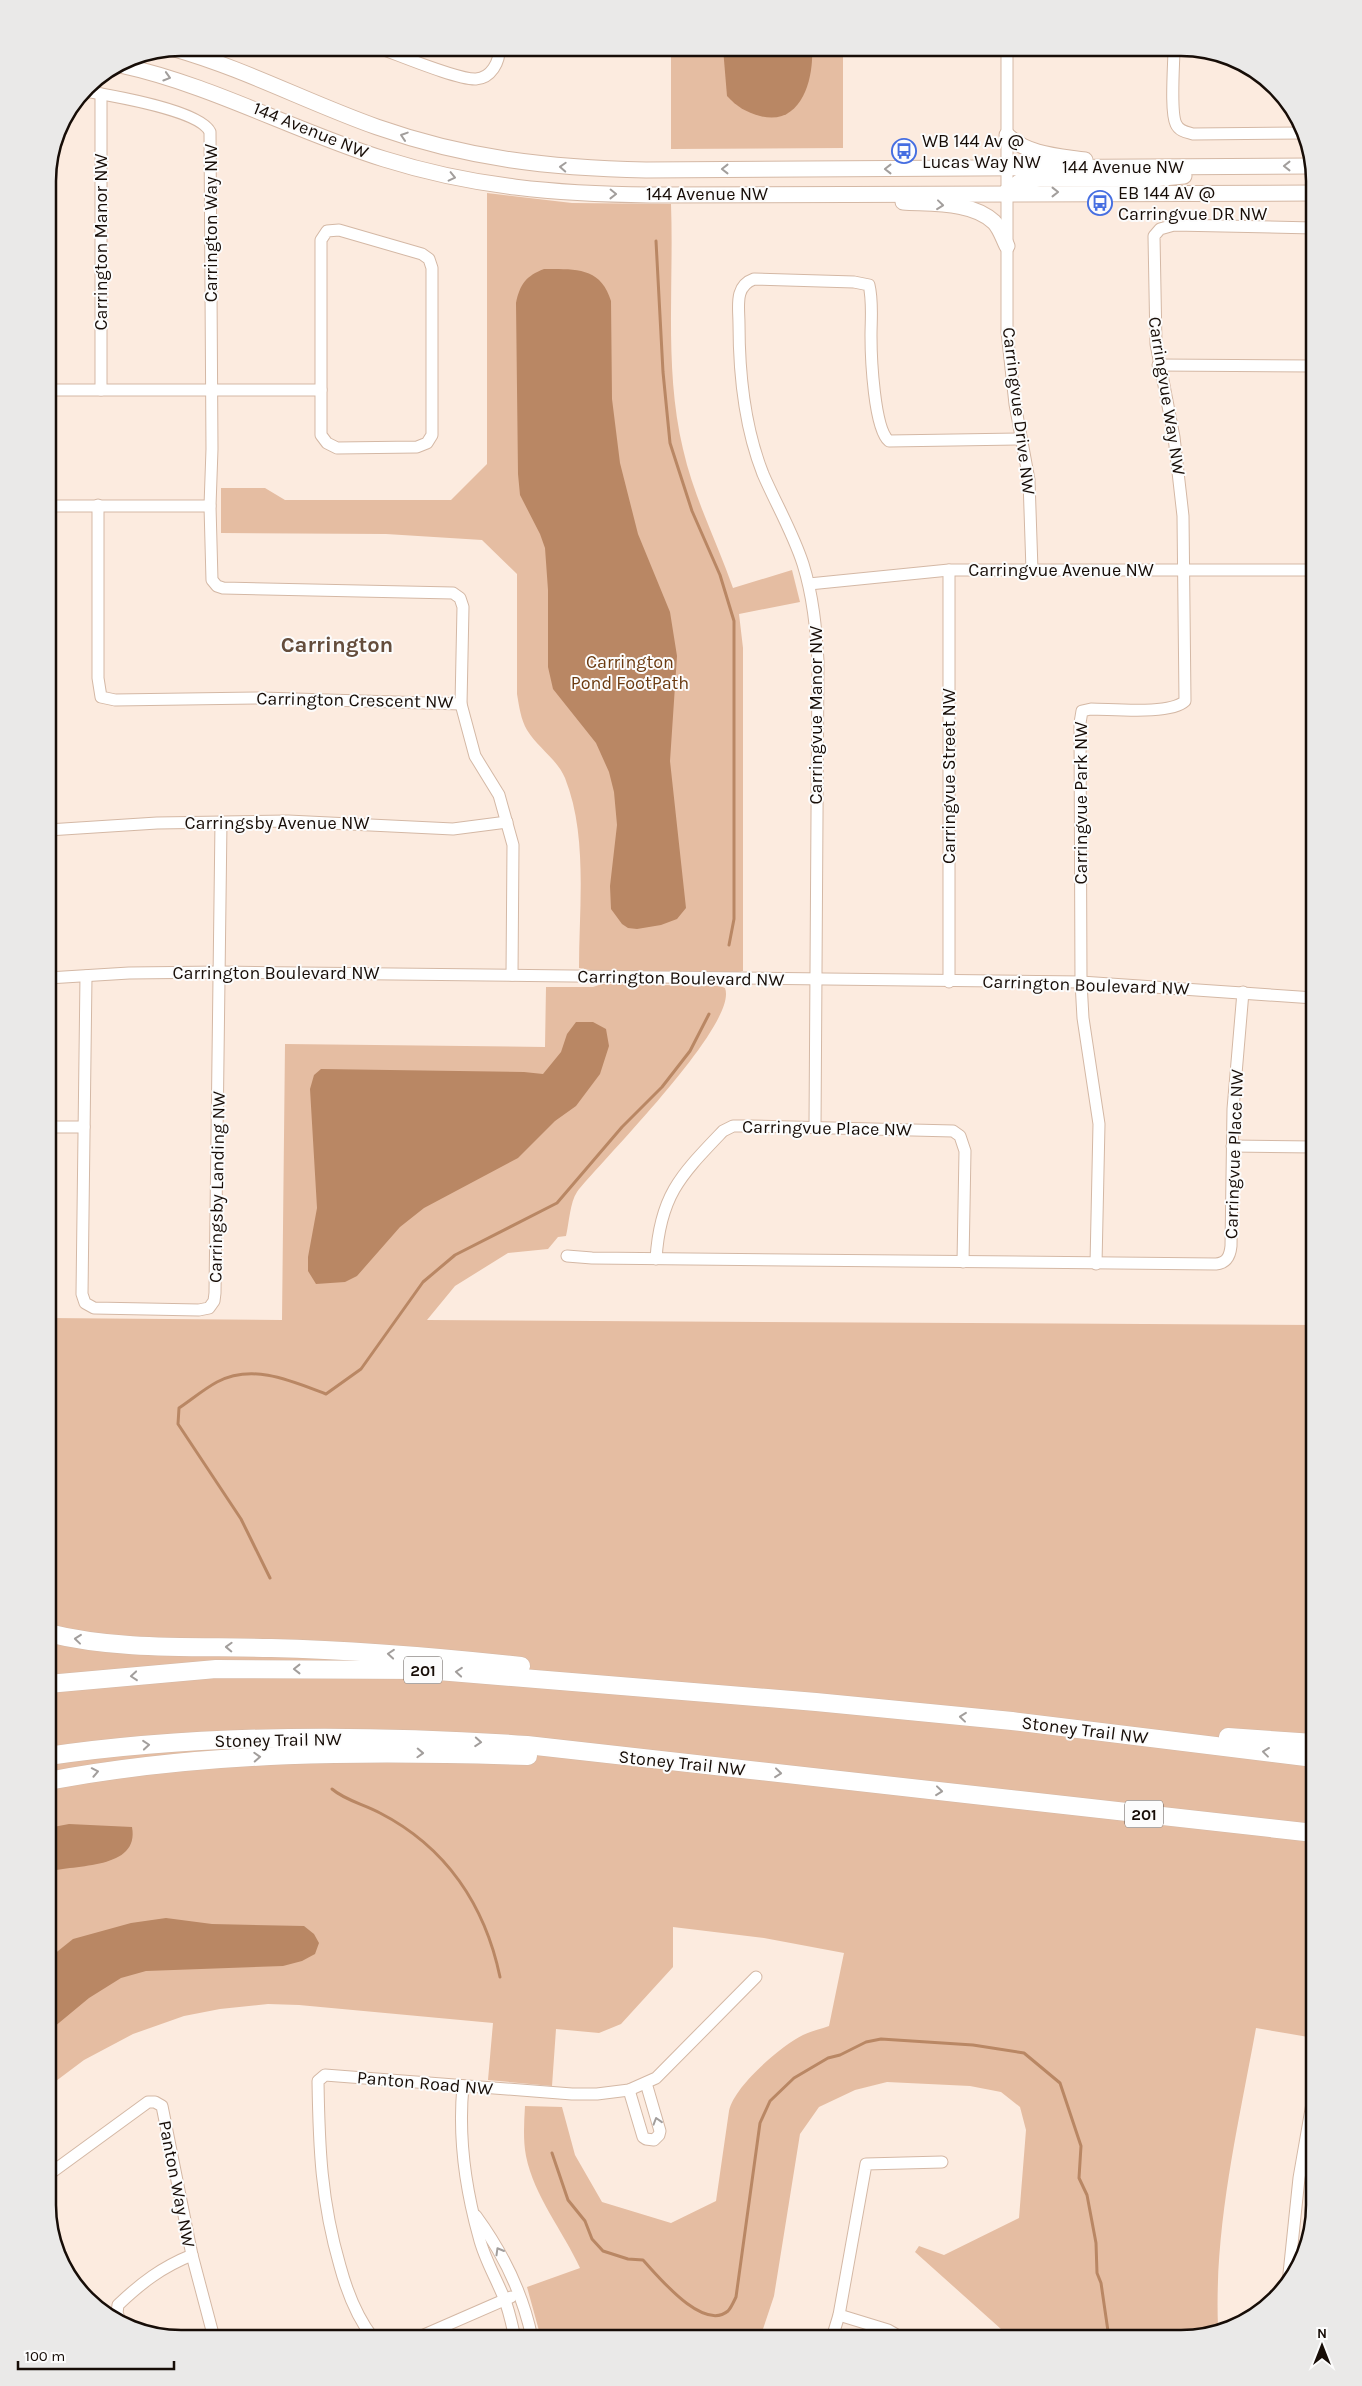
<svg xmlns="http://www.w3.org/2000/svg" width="1362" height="2386" viewBox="0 0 1362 2386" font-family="Karla,sans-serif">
<rect width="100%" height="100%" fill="#fcebdf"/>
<g fill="#e5bda2">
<path d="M671 48H843V148L671 149Z"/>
<path d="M487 193 572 203 671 204C674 286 664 369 683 449 694 498 717 542 733 588L792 570 800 602 739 614 743 648V971L733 973 602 972 579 968C579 907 588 836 565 778 557 759 538 748 527 730 521 720 519 706 517 694V574L482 540 386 534 221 533V488H265L285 500H451L487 464Z"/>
<path d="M602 984 720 986 725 988C739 1024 602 1160 577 1192 570 1202 569 1223 566 1236L558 1237 548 1249 508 1253 455 1286 427 1320 1314 1325V2038L1256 2028C1238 2127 1214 2226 1218 2327L1227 2328 1181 2338H1011L915 2252 919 2246 944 2255 1019 2218 1026 2130 1020 2107 1001 2092 970 2086 887 2082 855 2090 819 2107 800 2134 774 2296 760 2338H541L527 2287 580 2268C563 2231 534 2196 526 2156 523 2140 524 2123 525 2106L562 2107 575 2155 602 2202 671 2223 716 2201 729 2111C734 2086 781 2046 803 2035 811 2031 821 2029 829 2026L844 1953 764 1938 673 1927V1967L621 2024 599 2033 556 2029 552 2086 488 2080 493 2023 299 2005 268 2004 220 2009 184 2016 133 2034 84 2060 48 2087V1318L282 1320 285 1044 545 1047 546 987H593Z"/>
</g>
<g fill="#b98764">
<path d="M723 48H812C814 79 801 127 760 116 746 112 737 107 727 96Z"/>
<path d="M544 269C575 269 601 267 611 301L612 399 620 463 638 534 670 612 677 656 670 761 686 908 677 919 661 925 637 929 628 928 622 924 611 909 610 886 617 825 614 792 609 772 596 743 553 689 548 667V590L545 548 540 534 520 495 518 474 516 303C520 284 526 276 544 269Z"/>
<path d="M576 1022H593L606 1029 609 1046 600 1074 576 1106 555 1121 518 1158 424 1208 400 1227 357 1276 345 1282 316 1284 308 1271V1257L317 1208 310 1089 314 1075 321 1069 524 1072 543 1074 561 1052 567 1034Z"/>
<path d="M69 1824 132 1827C140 1870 75 1864 48 1872V1828Z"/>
<path d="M166 1918 212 1924 304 1926 314 1934 319 1943 315 1954 302 1961 283 1966 146 1971 121 1978 89 1998 48 2032V1959L73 1939 131 1923Z"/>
</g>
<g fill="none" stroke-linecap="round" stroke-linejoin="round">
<g stroke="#b98764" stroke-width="3">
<path d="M656 241 663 372 670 443 692 511 720 575 734 621V919L729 945"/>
<path d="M270 1578 241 1519 178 1424 179 1408C191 1400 204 1389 217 1382 253 1363 292 1381 326 1394L361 1369 423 1282 455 1255 557 1203 622 1127 662 1087 690 1051 709 1014"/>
<path d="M332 1789C346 1801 364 1804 380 1813 446 1847 485 1905 500 1977"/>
<path d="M552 2153 568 2200 585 2221 592 2239 603 2251 628 2259 643 2260C658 2276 703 2332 728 2311 731 2308 734 2301 736 2297L760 2123 770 2101 794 2078 828 2058 840 2055 866 2042 881 2039 973 2045 1024 2053 1060 2083 1081 2146 1079 2178 1087 2195 1096 2243 1097 2273 1101 2283 1109 2338"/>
</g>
<defs>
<g id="minor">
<path d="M379 48C399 55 458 80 476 79 491 78 500 62 499 48"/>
<path d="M1007 48V332L1015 404 1029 480 1032 570"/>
<path d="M1174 48C1174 64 1170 112 1176 124 1179 131 1186 132 1193 134L1303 133"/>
<path d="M84 91C108 95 200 110 210 132L212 449 210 506 212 580 217 586 223 588 453 593 460 598 463 607 461 704 475 756 499 795 513 845 512 975"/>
<path d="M101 94V390"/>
<path d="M339 230 422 254 429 259 432 268V435L427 443 417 447 337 448 327 443 321 435V240L327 231Z"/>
<path d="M1158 365 1314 366"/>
<path d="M48 390H321"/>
<path d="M98 505V678L101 697 115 700 262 698 461 704"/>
<path d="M48 506H210"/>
<path d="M809 584 949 570H1314"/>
<path d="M48 830 157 823 288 821 453 829 507 822"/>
<path d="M86 976 82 1294 85 1303 94 1308 199 1310 209 1308 214 1301 215 1293 221 822"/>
<path d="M48 978 129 973 220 972 1081 982 1314 998"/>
<path d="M949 982V570"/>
<path d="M48 1127H84"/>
<path d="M815 1127 818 661C816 628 813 596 803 564 793 533 776 504 763 474 744 426 739 375 739 324 739 307 734 286 754 279L854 282 869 285C873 301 871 319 871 336 871 357 874 429 889 441L1021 439"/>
<path d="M1232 1146 1314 1147"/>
<path d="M567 1256 592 1258 1216 1264C1227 1263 1230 1256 1231 1246L1233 1109 1243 992"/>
<path d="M656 1259C660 1195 681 1175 723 1131L733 1126H750L953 1131 960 1136 965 1151 963 1262"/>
<path d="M1096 1264 1099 1124 1083 1018 1081 982 1080 723 1082 711 1091 709C1113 709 1170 715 1185 701L1183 516 1174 437 1156 344 1154 236 1160 229 1174 225 1314 228"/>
<path d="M463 2086C458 2138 465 2187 479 2237 484 2258 496 2278 504 2298 509 2310 512 2325 515 2338"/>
<path d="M629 2090 643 2137 646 2139 654 2140 659 2135 660 2131 646 2083"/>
<path d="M48 2175 148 2102H155L162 2106 192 2255 214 2338"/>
<path d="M476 2216C503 2253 523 2294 532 2338"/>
<path d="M1288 2283 1299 2178 1314 2092"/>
<path d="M839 2315 888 2330 902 2338"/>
<path d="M120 2320 117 2313 118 2305C141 2283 162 2267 192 2255"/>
<path d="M373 2338C356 2316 347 2292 340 2266 321 2201 319 2147 318 2081L325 2075 572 2094H597L629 2090 656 2078 756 1977"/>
<path d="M417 2338 511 2297"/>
<path d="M832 2338 839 2315 866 2164 942 2162"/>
</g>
<g id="major">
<path d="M175 49C245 69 309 103 377 127 468 159 551 168 646 170L1311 166"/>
<path d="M120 65C212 85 294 131 384 159 473 187 557 194 650 195L1314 193"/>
<path d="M1007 135C1027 155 1058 156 1085 160"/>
<path d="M1006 192 1019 182 1039 179H1153L1184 176"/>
<path d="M903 202C931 204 972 201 994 222 1000 228 1003 238 1007 246"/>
</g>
<g id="highway">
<path d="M48 1633C119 1651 198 1646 271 1648 355 1650 438 1657 521 1666"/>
<path d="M48 1684 216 1669 426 1670 816 1702 1012 1721 1314 1758"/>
<path d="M1228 1737 1314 1743"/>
<path d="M48 1756C205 1733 368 1734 527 1745L1314 1833"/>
<path d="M48 1781C206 1751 367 1751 528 1756"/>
</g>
</defs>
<use href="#minor" stroke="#d4b8a5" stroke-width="13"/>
<use href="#major" stroke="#d4b8a5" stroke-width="17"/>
<use href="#highway" stroke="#d4b8a5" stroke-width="19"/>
<use href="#minor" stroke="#fff" stroke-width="11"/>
<use href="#major" stroke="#fff" stroke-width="15"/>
<use href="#highway" stroke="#fff" stroke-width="18"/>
</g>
<defs><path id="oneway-chevron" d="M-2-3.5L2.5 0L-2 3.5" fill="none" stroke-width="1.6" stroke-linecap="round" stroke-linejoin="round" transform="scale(1.25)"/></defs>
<g stroke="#a29e9c">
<use href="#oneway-chevron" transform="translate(167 77) rotate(17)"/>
<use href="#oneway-chevron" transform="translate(404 136) rotate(-162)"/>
<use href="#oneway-chevron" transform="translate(1287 166) rotate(180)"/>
<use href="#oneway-chevron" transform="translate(563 167) rotate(-177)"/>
<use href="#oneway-chevron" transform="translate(725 169) rotate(180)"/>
<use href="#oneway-chevron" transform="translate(888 169) rotate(180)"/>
<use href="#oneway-chevron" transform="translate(452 177) rotate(13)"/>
<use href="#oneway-chevron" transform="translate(1055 192)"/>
<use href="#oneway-chevron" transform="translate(613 194) rotate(1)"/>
<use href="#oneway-chevron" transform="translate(940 205) rotate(6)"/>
<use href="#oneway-chevron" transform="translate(78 1639) rotate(-174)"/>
<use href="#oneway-chevron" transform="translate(229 1647) rotate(-178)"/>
<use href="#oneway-chevron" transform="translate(391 1654) rotate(-175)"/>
<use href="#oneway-chevron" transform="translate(297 1669) rotate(180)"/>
<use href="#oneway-chevron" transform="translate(459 1672) rotate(-175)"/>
<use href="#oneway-chevron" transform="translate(134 1676) rotate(175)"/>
<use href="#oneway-chevron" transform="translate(963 1717) rotate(-174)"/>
<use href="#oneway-chevron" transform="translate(478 1742) rotate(4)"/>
<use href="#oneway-chevron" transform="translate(146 1745) rotate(-5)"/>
<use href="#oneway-chevron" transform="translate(1266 1752) rotate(-173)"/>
<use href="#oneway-chevron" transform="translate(420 1753) rotate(2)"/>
<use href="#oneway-chevron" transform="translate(257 1757) rotate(-3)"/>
<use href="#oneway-chevron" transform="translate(95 1772) rotate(-11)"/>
<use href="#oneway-chevron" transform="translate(778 1773) rotate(6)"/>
<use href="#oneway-chevron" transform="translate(939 1791) rotate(6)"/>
<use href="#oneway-chevron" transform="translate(657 2121) rotate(-107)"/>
<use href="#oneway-chevron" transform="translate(499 2251) rotate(-120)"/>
</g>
<defs>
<symbol id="bus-ring" viewBox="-11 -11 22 22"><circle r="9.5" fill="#fcfcfc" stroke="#456ee1" stroke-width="1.5"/><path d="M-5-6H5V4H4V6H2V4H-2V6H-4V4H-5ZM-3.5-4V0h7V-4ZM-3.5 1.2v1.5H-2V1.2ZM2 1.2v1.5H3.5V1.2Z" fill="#456ee1"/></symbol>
</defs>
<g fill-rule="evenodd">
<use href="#bus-ring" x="890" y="137" width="28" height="28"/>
<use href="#bus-ring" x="1086" y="189" width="28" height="28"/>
</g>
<g text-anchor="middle" stroke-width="4" stroke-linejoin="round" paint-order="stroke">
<g fill="#fcfcfc" stroke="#5c5550" stroke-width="1">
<rect x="404" y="1656.5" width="38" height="27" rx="4"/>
<rect x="1125" y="1800.5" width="38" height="27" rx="4"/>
</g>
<g font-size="16" font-weight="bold" fill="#170d07">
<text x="423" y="1676">201</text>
<text x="1144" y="1820">201</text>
</g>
<g font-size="18" fill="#170d07" stroke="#fcfcfc">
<text transform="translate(311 130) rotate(22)" y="6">144 Avenue NW</text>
<text x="1123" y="173">144 Avenue NW</text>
<text x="707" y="200">144 Avenue NW</text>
<text transform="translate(211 223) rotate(-90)" y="6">Carrington Way NW</text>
<text transform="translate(101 242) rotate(-90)" y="6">Carrington Manor NW</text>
<text transform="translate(1167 396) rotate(81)" y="6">Carringvue Way NW</text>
<text transform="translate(1019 411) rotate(83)" y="6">Carringvue Drive NW</text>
<text x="1061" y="576">Carringvue Avenue NW</text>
<text transform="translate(355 700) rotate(1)" y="6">Carrington Crescent NW</text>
<text transform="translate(816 715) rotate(-90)" y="6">Carringvue Manor NW</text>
<text transform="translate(949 776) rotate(-90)" y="6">Carringvue Street NW</text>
<text transform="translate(1081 803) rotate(-90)" y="6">Carringvue Park NW</text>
<text x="277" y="829">Carringsby Avenue NW</text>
<text x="276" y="979">Carrington Boulevard NW</text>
<text transform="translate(681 978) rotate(1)" y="6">Carrington Boulevard NW</text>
<text transform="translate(1086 985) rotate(2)" y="6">Carrington Boulevard NW</text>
<text transform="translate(827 1128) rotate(1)" y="6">Carringvue Place NW</text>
<text transform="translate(1234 1154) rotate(-88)" y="6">Carringvue Place NW</text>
<text transform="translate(217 1187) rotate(-89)" y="6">Carringsby Landing NW</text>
<text transform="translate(1085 1730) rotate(7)" y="6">Stoney Trail NW</text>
<text transform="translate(278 1740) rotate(-1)" y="6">Stoney Trail NW</text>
<text transform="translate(682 1763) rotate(6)" y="6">Stoney Trail NW</text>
<text transform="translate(425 2083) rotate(5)" y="6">Panton Road NW</text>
<text transform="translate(177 2184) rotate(79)" y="6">Panton Way NW</text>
</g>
<g font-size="18" fill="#170d07" stroke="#fcfcfc" text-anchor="start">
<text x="922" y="147">WB 144 Av @<tspan x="922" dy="21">Lucas Way NW</tspan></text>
<text x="1118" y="199">EB 144 AV @<tspan x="1118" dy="21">Carringvue DR NW</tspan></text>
</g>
<g font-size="18" fill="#6b3a10" stroke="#fcfcfc">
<text x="630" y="668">Carrington<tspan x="630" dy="21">Pond FootPath</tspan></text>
</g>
<g font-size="22" font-weight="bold" fill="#644d3c" stroke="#fcfcfc">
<text x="337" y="652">Carrington</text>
</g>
</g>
<path d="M0 0H1362V2386H0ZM181 56H1181A125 125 0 0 1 1306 181V2205A125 125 0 0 1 1181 2330H181A125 125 0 0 1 56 2205V181A125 125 0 0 1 181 56Z" fill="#eae9e8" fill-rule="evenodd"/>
<path fill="none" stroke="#170d07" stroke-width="2.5" d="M181 56H1181A125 125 0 0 1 1306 181V2205A125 125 0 0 1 1181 2330H181A125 125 0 0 1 56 2205V181A125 125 0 0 1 181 56Z"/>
<g transform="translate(1322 2346)" stroke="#fcfcfc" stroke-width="4" paint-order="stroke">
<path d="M0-4L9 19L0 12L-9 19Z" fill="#170d07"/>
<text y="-8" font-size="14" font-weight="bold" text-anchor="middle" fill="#170d07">N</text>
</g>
<path d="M18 2361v8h156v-8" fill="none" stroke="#170d07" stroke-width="2.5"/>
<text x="25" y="2361" font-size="15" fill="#170d07" stroke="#fcfcfc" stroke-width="4" paint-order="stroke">100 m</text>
</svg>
